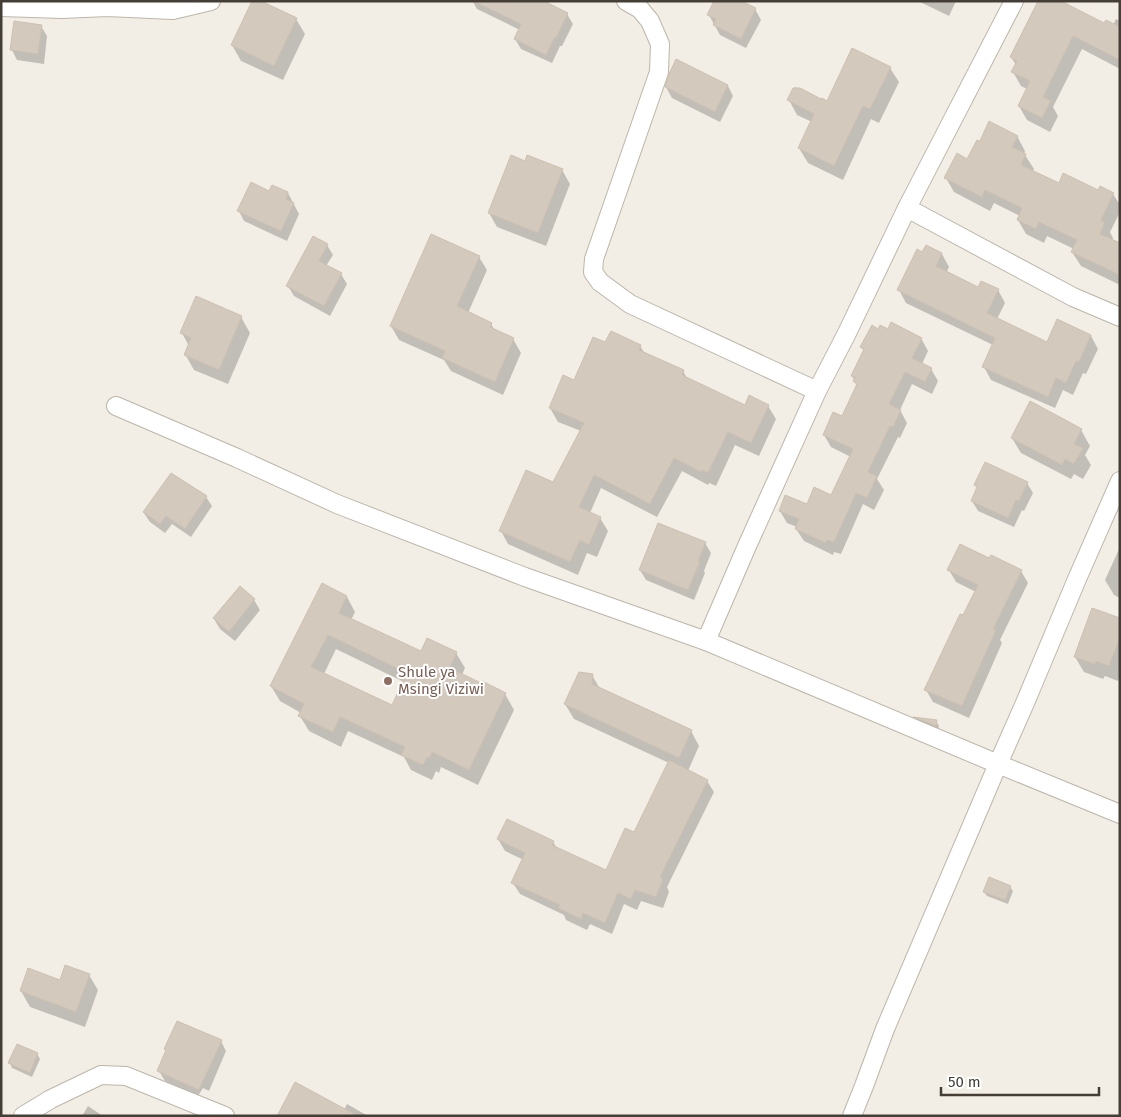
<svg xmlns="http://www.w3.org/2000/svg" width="1121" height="1117" viewBox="0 0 1121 1117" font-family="'Fira Sans',sans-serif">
<rect width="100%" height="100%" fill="#f2eee6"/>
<g fill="#0003" fill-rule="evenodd">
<path d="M471 1H541L567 14 573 24 562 46H560L552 63 521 49 515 39 520 30 477 9 473 2Z"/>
<path d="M918 1H956L949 16Z"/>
<path d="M755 9 761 20 746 48 720 35 709 15Z"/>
<path d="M296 19 305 34 283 80 241 61 232 45Z"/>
<path d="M1116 19 1120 21V69L1082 49 1053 107 1058 116 1050 132 1027 120 1019 106 1027 89 1021 86 1013 72 1016 65 1011 57 1105 24 1113 25Z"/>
<path d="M41 26 47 36 44 64 17 60 12 50Z"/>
<path d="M890 68 899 82 879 123 871 119 843 180 808 163 799 148 812 122 797 115 789 100 795 87 822 101 827 102Z"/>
<path d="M728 86 733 96 720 122 672 98 666 87Z"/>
<path d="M1017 136 1025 151 1024 154 1025 155 1034 169 1032 172 1059 185 1113 194 1120 205V212L1110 232 1113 238 1112 241 1120 245V285L1081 266 1072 252 1074 249 1047 236 1044 243 1026 234 1018 220 1020 216 994 203 990 211 954 192 946 178 968 160Z"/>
<path d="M562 170 570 184 546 246 497 227 489 213Z"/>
<path d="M269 193H288L299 214 287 241 244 221 239 211Z"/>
<path d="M327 245 333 255 326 266 341 274 347 284 330 316 294 296 288 286Z"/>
<path d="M926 247 942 254 949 267 946 273 979 289 998 290 1005 303 997 319 1048 343 1091 336 1098 349 1086 374 1083 373 1073 395 1063 390 1055 408 991 380 984 367 993 345 906 303 899 290Z"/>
<path d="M479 257 487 270 468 313 491 324 495 331 513 339 521 353 503 395 451 371 444 360 399 340 391 326Z"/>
<path d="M241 317 250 333 228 384 194 370 185 354 189 346 182 333Z"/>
<path d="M878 331H888L921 338 928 351 922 364 931 369 938 381 932 394 912 384 900 410 907 423 900 438 898 437 877 479 884 490 874 510 863 504 841 554 834 552 833 555 804 541 796 529 797 527 787 523 780 511 807 506 831 497 851 457 831 447 824 435 842 418 857 387 852 375 864 351 861 347Z"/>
<path d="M606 344 640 346 646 355 683 371 688 380 745 406H768L776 419 759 456 735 445 716 486 709 483 708 485 682 471 657 517 601 488 590 513 600 518 608 531 597 557 587 553 578 575 508 544 501 531 553 484 581 431 558 422 550 408 575 381Z"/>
<path d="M1081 430 1090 446 1085 455 1091 465 1083 479 1074 474 1071 479 1021 453 1012 438Z"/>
<path d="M1027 483 1033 493 1024 511 1022 510 1014 527 978 511 972 501 978 488 976 485Z"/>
<path d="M206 497 212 506 191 537 172 524 165 533 150 522 144 513Z"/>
<path d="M705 543 711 553 704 571 705 573 694 600 646 580 640 570Z"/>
<path d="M1120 547V598L1114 595 1105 580Z"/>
<path d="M990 560 1021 571 1028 583 1000 640 1002 643 969 718 933 702 926 690 976 592 956 582 949 570Z"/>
<path d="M240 588 254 600 260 610 235 641 220 629 214 619Z"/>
<path d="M347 597 355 612 351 620 421 652 456 653 465 668 462 675 482 684 483 683 505 694 514 710 478 785 441 767 439 773 436 771 432 780 411 770 404 757 348 731 341 747 309 731 300 716 301 713 280 701 271 686ZM336 649 404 682 392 706 324 674Z"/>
<path d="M1120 619V676L1118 681 1105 676 1103 679 1084 672 1075 657Z"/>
<path d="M592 675 600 689 691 731 699 746 688 771 707 781 714 792 667 887 669 892 663 908 641 901 637 910 624 904 612 934 590 924 587 930 566 920 564 915 520 894 513 883 524 860 505 851 498 839 553 842 557 848 607 872 634 834 669 763 574 719 565 704Z"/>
<path d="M916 718 936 721 939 726 938 730 917 721Z"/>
<path d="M1010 887 1013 891 1008 904 987 896 984 892Z"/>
<path d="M89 975 98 990 85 1027 30 1007 21 991Z"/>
<path d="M221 1041 226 1051 209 1091 203 1088 198 1096 165 1081 159 1071Z"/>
<path d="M37 1054 40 1059 32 1077 12 1068 10 1063Z"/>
<path d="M347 1104 368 1116H278L344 1110Z"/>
<path d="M88 1106 103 1116H82Z"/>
</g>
<g fill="#d3c9bc" stroke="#cec0b0" fill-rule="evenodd">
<path d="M252 1H261L297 18 274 66 231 45Z"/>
<path d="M473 1H544L568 13 556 38 555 37 546 55 514 39 521 24Z"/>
<path d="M714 1H741L756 8 741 39 713 25 716 19 707 15Z"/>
<path d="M1038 1H1061L1104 23 1106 20 1120 27V60L1073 36 1043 97 1051 101 1042 118 1018 106 1030 81 1011 72 1017 61 1010 57Z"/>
<path d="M14 21 42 25 38 54 10 50Z"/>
<path d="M852 48 891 67 870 109 863 106 834 166 798 148 814 114 787 100 793 88H800L821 99 822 98 827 101Z"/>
<path d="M676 59 728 85 715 112 665 87 670 72Z"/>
<path d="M989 121 1018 136 1012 147 1026 154 1021 165 1059 183 1063 173 1098 190 1100 186 1114 193 1101 220 1105 222 1100 234 1120 243V275L1071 252 1077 240 1039 222 1036 229 1017 220 1022 208 985 190 982 197 944 178 957 153 967 159 977 140 980 141Z"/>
<path d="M511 155 525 161 527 155 563 169 538 233 488 213Z"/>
<path d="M251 182 269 191 272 185 288 192 286 199 294 203 281 231 237 211Z"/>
<path d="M431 234 480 256 457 306 492 323 490 327 514 338 495 382 442 358 445 351 390 326Z"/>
<path d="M313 236 328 244 319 261 342 273 324 306 286 286Z"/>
<path d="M926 245 942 253 936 266 978 287 981 281 999 289 987 313 1047 342 1057 319 1091 335 1079 362 1076 361 1066 383 1056 378 1048 397 982 367 995 338 897 290 917 249 922 252Z"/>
<path d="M196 296 242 316 219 370 184 355 191 338 180 333Z"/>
<path d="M891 322 922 338 912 358 932 368 925 382 905 372 889 404 901 410 893 427 890 426 868 472 877 476 867 498 856 493 834 542 827 540 826 543 795 529 799 519 779 511 785 495 807 504 814 487 831 495 853 449 823 435 833 412 842 416 857 384 853 381 855 377 851 376 864 349 860 347 872 325 878 329 880 325 888 329Z"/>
<path d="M611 331 641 345 639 350 684 370 682 375 745 405 749 395 769 405 751 443 728 432 708 473 702 470 701 472 674 458 650 504 594 475 579 507 601 517 589 545 580 540 570 562 499 531 526 470 553 482 584 423 549 408 563 375 574 380 593 337 605 342Z"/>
<path d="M1030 401 1082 429 1074 444 1083 448 1074 464 1065 459 1062 465 1011 438Z"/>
<path d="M985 462 1028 482 1019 501 1016 500 1008 518 971 501 977 487 974 485Z"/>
<path d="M171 473 207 496 185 529 166 516 160 524 143 512Z"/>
<path d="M658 523 706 542 698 561 700 562 688 590 639 570Z"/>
<path d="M960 544 989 558 991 555 1022 570 993 629 996 630 962 706 924 690 960 614 963 615 978 585 947 570Z"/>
<path d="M322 583 347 596 339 613 421 651 427 638 457 652 450 668 481 683 482 681 506 693 469 770 432 752 430 758 427 757 423 765 401 755 405 747 340 717 333 732 298 716 304 704 270 686ZM328 635 407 673 392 705 311 667Z"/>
<path d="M240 586 255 599 229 632 213 618Z"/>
<path d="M1092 608 1120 618V638L1109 666 1096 661 1095 664 1074 657Z"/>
<path d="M579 672 593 674 592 684 692 730 679 758 564 704Z"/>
<path d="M913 717 937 720 936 726Z"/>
<path d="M669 760 708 780 660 877 663 879 656 897 635 890 631 899 618 893 605 923 583 913 581 919 558 908 560 905 511 883 525 853 497 839 507 819 554 841 552 845 606 870 625 828 634 832Z"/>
<path d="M989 877 1011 886 1005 900 983 892Z"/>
<path d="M65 965 90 974 76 1012 20 991 28 968 60 980Z"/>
<path d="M177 1021 222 1040 199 1090 157 1071 166 1050 164 1049Z"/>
<path d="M17 1044 38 1053 30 1073 8 1063Z"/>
<path d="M295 1082 358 1116H277Z"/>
</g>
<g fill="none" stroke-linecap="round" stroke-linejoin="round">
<defs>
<g id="minor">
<path d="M626 1 640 9 650 21 660 44 659 72 594 259 593 272 600 282 630 304 817 391"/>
<path d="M1 7 62 9 107 7 173 10 211 1"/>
<path d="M907 208 1073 297 1120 317"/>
<path d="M116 406 237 458 337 504 525 577 706 641 998 764 1120 814"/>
<path d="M706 641 747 546 817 391 846 335 907 208 1014 1"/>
<path d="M23 1116 51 1099 101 1075 126 1076 225 1116"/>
<path d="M852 1116 864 1086 885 1029 998 764 1025 703 1077 579 1120 481"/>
</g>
</defs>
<use href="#minor" stroke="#bdb5a9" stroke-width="20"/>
<use href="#minor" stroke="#fff" stroke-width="18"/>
</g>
<circle fill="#8d6e63" stroke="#fff" stroke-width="2" cx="388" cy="681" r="5"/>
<g text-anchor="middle" stroke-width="4" stroke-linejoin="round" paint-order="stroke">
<g font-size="15" fill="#785e54" stroke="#fff" text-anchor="start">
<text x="398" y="677">Shule ya<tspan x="398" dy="17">Msingi Viziwi</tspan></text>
</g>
</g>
<rect width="1121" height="1117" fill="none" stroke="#453e36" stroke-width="5"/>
<path d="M941 1087v8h158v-8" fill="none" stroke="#453e36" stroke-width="2.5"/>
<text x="948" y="1087" font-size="15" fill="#453e36" stroke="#ffffff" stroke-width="4" paint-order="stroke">50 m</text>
</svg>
